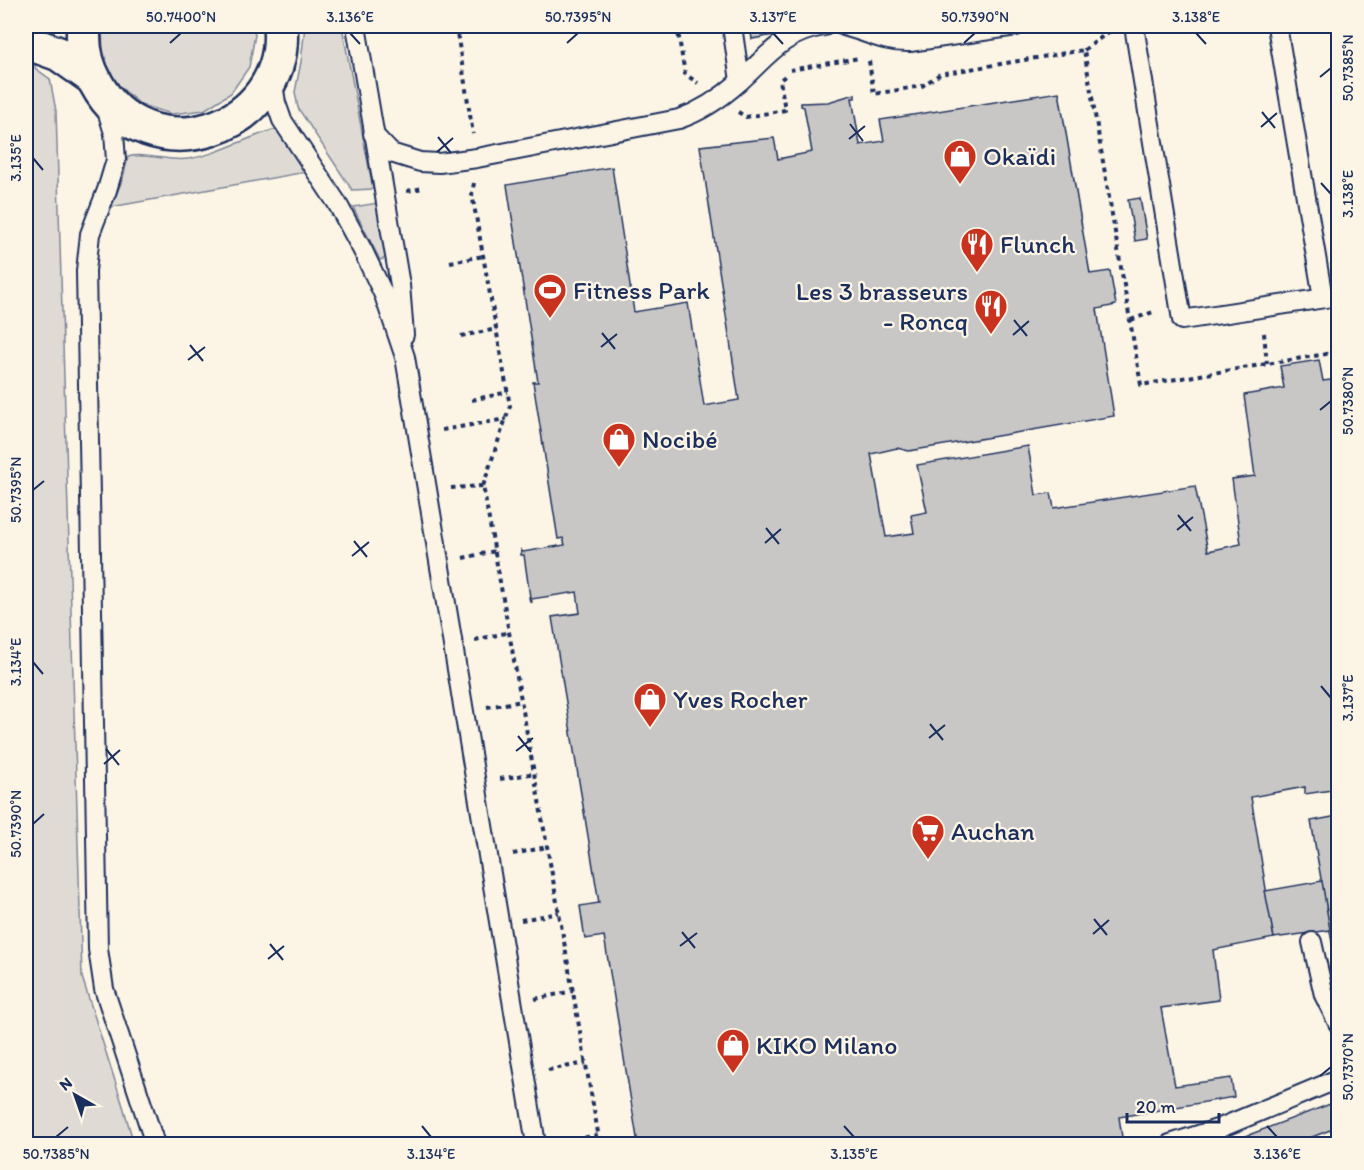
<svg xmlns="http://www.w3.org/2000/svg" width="1364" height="1170" viewBox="0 0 1364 1170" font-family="Itim,sans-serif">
<rect width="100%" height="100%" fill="#fcf5e5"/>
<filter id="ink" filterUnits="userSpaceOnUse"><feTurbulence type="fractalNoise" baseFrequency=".0167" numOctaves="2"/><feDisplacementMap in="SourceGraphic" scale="12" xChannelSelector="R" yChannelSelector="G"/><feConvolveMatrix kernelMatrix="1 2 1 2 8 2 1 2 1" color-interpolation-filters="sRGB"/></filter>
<g filter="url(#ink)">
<g fill="#dfdbd4" stroke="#7d8599" stroke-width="1.5">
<path d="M26 26H33L35 68 50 79 56 111 82 977 123 1106 134 1144H26Z"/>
<path d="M102 26H253L255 35 249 67 231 93 204 110 172 114 141 105 117 84 103 56Z"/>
<path d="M305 26H343V32L373 189 352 190 298 108 295 92 301 62Z"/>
<path d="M277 129 306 172 111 207 123 178 128 157C143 152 170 162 188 159 220 154 246 137 277 129Z"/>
<path d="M378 203 386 258 380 260 353 207Z"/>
</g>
<g fill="#c8c7c6" stroke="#1b2f5e" stroke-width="1.5">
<path d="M750 26H773L774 35 752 39Z"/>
<path d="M1059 92 1090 274 1110 271 1116 305 1097 309 1114 416 909 451 897 448 871 454 886 537 914 533 911 515 927 512 917 465 1028 446 1036 495 1051 493 1054 508 1195 486 1208 551 1241 544 1232 479 1255 476 1244 395 1284 388 1280 366 1319 360 1323 381 1338 379V789L1305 794V787L1251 797 1274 938 1213 950 1219 1000 1161 1008 1175 1086 1231 1078 1234 1097 1119 1117 1123 1144H638L604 936 585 939 580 906 599 903 552 617 580 613 577 592 531 599 532 602H530L529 597H530L524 555H521V550L523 552 565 545 563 538 558 539 533 382H538L507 185 612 167 634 312 688 303 704 406 739 400 700 146 774 138 778 159 812 152 804 107 801 106V103L828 102 855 94V98H852L860 145 884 141 880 120Z"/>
<path d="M1140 198 1147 239 1135 241 1128 200Z"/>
<path d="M1338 816V977L1311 821Z"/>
<path d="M1322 881 1330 930 1274 938 1265 891Z"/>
<path d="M1338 1101V1127L1294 1144H1225Z"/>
</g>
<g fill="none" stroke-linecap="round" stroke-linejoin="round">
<defs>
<g id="service">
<path d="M356 26 400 285 404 335"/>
<path d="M732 26 740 81"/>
<path d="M844 26C868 32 884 43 910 42L1016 26"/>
<path d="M1134 26 1182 320 1338 296"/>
<path d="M1277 26 1323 298"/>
<path d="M272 77 276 103 282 120 337 203 363 251 384 295 405 357 536 1144"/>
<path d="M105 104 114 133 116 160 107 190 90 234 86 271 98 949 104 989 155 1144"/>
<path d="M373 134 391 153 420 162 439 163 477 158 679 119C702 111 721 98 739 82 768 56 782 33 824 26"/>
<path d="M1312 942 1324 995 1338 1023"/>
<path d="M1170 1144 1220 1128 1338 1079"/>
</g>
<g id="tertiary">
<path d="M84 26C82 45 86 65 96 83 146 177 290 131 280 26"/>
<path d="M26 42 59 54 93 78"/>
</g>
</defs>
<use href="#service" stroke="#1b2f5e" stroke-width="22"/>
<use href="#tertiary" stroke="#1b2f5e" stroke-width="38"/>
<g stroke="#1b2f5e" stroke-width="4" stroke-dasharray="4.5 4.5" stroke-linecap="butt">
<path d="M456 26 473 134"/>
<path d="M677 26 685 74 698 83"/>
<path d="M1084 50 1110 31"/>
<path d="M869 61 874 94 922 86 940 74 1084 50 1141 385 1338 352"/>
<path d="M790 70 859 58"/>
<path d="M738 112 746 117 785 110 780 80 785 76"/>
<path d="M474 183 472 194 510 406 483 486 600 1144"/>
<path d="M407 191 423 188"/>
<path d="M450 262 484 256"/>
<path d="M1131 320 1156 311"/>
<path d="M1264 333 1267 364"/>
<path d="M461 336 497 329"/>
<path d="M472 400 508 392"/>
<path d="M442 430 506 419"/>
<path d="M451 488 483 486"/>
<path d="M463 558 495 551"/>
<path d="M475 640 510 632"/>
<path d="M487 707 522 701"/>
<path d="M500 779 535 773"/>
<path d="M513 854 547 847"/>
<path d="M521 920 559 913"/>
<path d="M535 999 573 991"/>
<path d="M548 1070 586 1063"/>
<path d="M558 1142 599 1135"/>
</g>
<use href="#service" stroke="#fcf5e5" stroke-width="18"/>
<use href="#tertiary" stroke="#fcf5e5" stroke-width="33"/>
</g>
</g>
<path fill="none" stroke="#1b2f5e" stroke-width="2" d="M350 33 360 44M773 33 783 44M1196 33 1206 44M170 43 181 33M567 43 578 33M964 43 975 33M1320 77 1331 68M1262 112 1275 128M850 124 863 141M1261 127 1277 113M438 137 451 153M849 139 865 126M437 152 453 138M33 158 43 170M1321 183 1331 194M1014 320 1027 336M602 333 615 349M1013 335 1029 321M190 345 203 361M601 347 617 334M188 360 205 347M1320 410 1331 401M33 490 44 481M1178 515 1191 531M766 528 779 544M1177 530 1193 517M354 541 367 557M765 543 781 529M352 556 369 542M33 662 43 674M1321 686 1331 698M930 724 943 740M518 736 531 752M929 738 945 725M106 749 119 765M516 751 533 738M104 764 120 750M33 824 44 814M1094 919 1107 935M682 932 695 948M1093 934 1109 920M270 944 283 960M680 946 697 933M268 959 284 946M1320 1076 1331 1067M422 1126 431 1137M844 1126 854 1137M1267 1126 1277 1137M56 1137 68 1127"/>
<defs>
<symbol id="shop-pin" viewBox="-11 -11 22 30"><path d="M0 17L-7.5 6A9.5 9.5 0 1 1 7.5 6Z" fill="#c8321e" stroke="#fcf5e5"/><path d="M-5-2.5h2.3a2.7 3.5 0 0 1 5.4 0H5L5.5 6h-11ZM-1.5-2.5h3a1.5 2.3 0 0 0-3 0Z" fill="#fff"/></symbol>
<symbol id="restaurant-pin" viewBox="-11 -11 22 30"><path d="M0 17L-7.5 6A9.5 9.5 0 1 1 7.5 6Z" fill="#c8321e" stroke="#fcf5e5"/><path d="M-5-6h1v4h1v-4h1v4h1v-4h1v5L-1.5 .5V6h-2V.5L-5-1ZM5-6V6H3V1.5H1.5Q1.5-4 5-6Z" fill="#fff"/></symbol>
<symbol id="stadium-pin" viewBox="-11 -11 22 30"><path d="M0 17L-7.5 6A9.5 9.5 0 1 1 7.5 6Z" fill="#c8321e" stroke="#fcf5e5"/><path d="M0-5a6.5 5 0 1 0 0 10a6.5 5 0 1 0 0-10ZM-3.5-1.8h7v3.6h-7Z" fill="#fff"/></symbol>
<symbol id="supermarket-pin" viewBox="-11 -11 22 30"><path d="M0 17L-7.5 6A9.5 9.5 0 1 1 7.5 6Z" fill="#c8321e" stroke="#fcf5e5"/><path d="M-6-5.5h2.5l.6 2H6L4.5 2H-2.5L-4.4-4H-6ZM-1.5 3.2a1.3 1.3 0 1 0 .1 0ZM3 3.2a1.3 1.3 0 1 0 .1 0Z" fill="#fff"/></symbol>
</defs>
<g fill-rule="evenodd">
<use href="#shop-pin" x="941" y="137" width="38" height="52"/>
<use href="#restaurant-pin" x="958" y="225" width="38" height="52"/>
<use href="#stadium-pin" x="531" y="271" width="38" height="52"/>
<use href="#restaurant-pin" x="972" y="287" width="38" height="52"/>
<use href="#shop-pin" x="600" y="420" width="38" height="52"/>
<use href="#shop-pin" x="631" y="680" width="38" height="52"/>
<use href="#supermarket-pin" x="909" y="812" width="38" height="52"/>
<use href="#shop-pin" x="714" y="1026" width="38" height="52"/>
</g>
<g text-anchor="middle" stroke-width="4.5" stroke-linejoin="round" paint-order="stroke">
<g font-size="26" fill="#1b2f5e" stroke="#fcf5e5" text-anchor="start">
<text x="983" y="165">Okaïdi</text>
<text x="1000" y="253">Flunch</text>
<text x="573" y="299">Fitness Park</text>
<text x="968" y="300" text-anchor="end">Les 3 brasseurs<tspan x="968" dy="30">- Roncq</tspan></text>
<text x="642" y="448">Nocibé</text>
<text x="673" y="708">Yves Rocher</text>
<text x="951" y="840">Auchan</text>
<text x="756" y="1054">KIKO Milano</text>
</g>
</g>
<rect width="1364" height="1170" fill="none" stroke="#fcf5e5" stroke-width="66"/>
<g transform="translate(75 1095) rotate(320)" stroke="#fcf5e5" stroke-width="4.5" paint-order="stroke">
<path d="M0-4.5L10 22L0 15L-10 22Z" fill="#1b2f5e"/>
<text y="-9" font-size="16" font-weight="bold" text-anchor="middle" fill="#1b2f5e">N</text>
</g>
<path d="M1127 1113v9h92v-9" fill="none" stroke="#1b2f5e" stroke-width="3"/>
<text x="1136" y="1113" font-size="18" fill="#1b2f5e" stroke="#fcf5e5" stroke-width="4.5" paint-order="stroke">20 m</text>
<rect x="33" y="33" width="1298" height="1104" fill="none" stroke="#1b2f5e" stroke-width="2"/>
<g font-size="15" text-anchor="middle" fill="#1b2f5e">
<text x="181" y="22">50.7400°N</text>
<text x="350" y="22">3.136°E</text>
<text x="578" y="22">50.7395°N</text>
<text x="773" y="22">3.137°E</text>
<text x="975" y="22">50.7390°N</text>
<text x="1196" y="22">3.138°E</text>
<text transform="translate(1348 68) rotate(-90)" y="5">50.7385°N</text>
<text transform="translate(16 158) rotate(-90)" y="5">3.135°E</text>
<text transform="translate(1348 194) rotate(-90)" y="5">3.138°E</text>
<text transform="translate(1348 401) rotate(-90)" y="5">50.7380°N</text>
<text transform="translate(16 490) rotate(-90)" y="5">50.7395°N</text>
<text transform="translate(16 662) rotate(-90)" y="5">3.134°E</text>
<text transform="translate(1348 698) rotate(-90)" y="5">3.137°E</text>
<text transform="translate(16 824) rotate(-90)" y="5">50.7390°N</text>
<text transform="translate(1348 1067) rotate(-90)" y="5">50.7370°N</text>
<text x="56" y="1159">50.7385°N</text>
<text x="431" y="1159">3.134°E</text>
<text x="854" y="1159">3.135°E</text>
<text x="1277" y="1159">3.136°E</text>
</g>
</svg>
